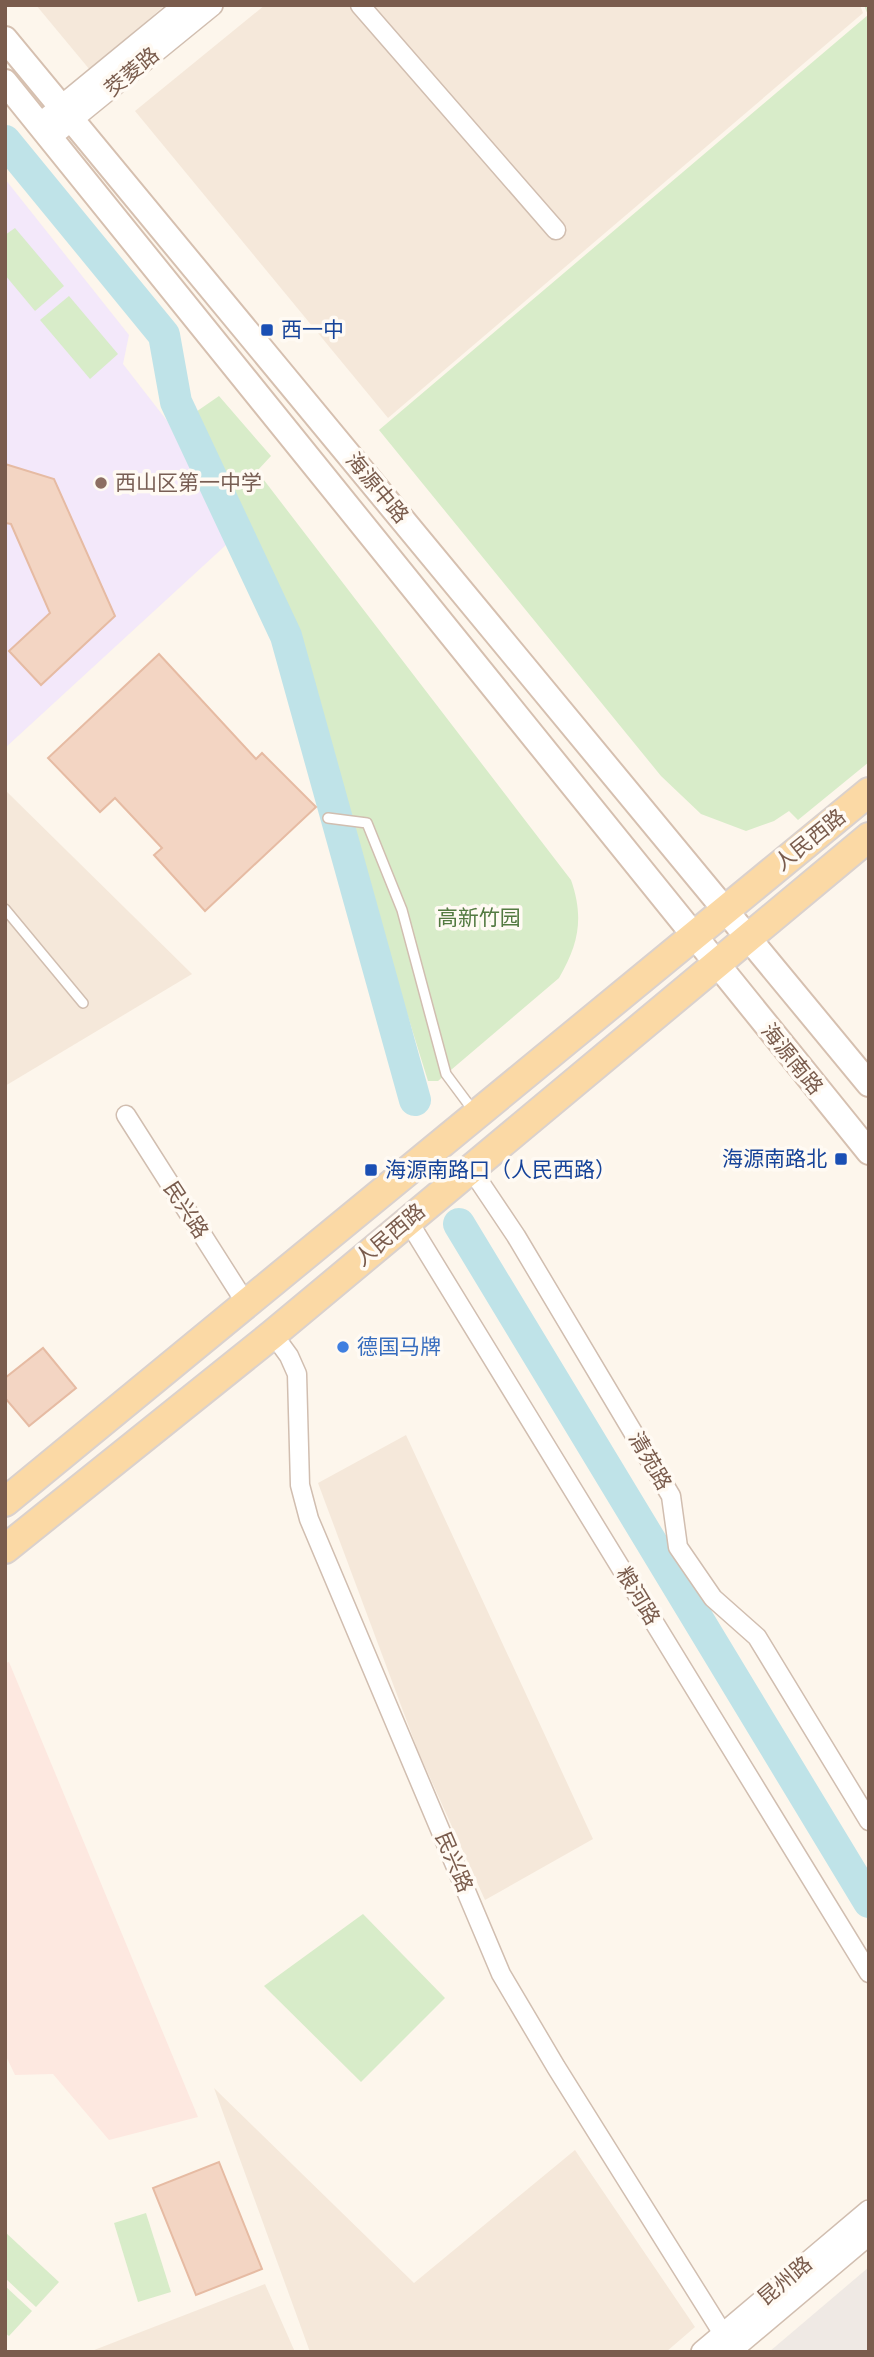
<svg xmlns="http://www.w3.org/2000/svg" width="874" height="2357" viewBox="0 0 874 2357" font-family="'Golos Text','Noto Sans SC',sans-serif">
<rect width="100%" height="100%" fill="#fdf6ec"/>
<g fill="#f5e8da">
<path d="M36 5H165L90 70Z"/>
<path d="M265 5H860L863 13 388 418 135 111Z"/>
<path d="M5 790 192 974 5 1086Z"/>
<path d="M406 1435 593 1839 485 1900 418 1751 318 1483Z"/>
<path d="M214 2088 414 2283 575 2150 695 2327 666 2352H310Z"/>
<path d="M265 2284 295 2352H89Z"/>
</g>
<path fill="#fde8e0" d="M9 1662 198 2117 109 2140 53 2074 15 2075 5 2054V1663Z"/>
<path fill="#efe9e4" d="M869 2267V2352H769Z"/>
<path fill="#f3e8fa" d="M5 179 129 335 123 364 168 422 227 544 5 748Z"/>
<g fill="#d8ecc9">
<path d="M864 5H869V762L798 820 789 811 774 821 746 831 701 814 661 776 379 430 868 15Z"/>
<path d="M15 228 64 286 35 311 5 275V235Z"/>
<path d="M69 296 118 354 90 379 40 320Z"/>
<path d="M219 396 271 456 257 471 571 880C584 917 579 944 559 978L438 1081H428L286 623 190 416Z"/>
<path d="M363 1914 445 1998 361 2082 264 1986Z"/>
<path d="M146 2213 171 2292 138 2302 114 2223Z"/>
<path d="M5 2232 59 2282 36 2307 5 2278Z"/>
<path d="M5 2286 32 2311 9 2336 5 2333Z"/>
</g>
<g fill="none" stroke-linecap="round" stroke-linejoin="round">
<g stroke="#bfe3e8" stroke-width="32">
<path d="M5 141 164 335 176 402 286 636 415 1100"/>
<path d="M459 1224 869 1902"/>
</g>
</g>
<g fill="#f3d5c3" stroke="#e6bba3" stroke-width="2">
<path d="M5 464 54 479 115 616 41 685 9 651 50 613 11 524 5 523Z"/>
<path d="M159 654 256 759 262 753 316 807 205 911 154 855 162 848 115 798 100 812 48 758Z"/>
<path d="M43 1348 76 1388 29 1426 5 1398V1378Z"/>
<path d="M219 2162 262 2269 196 2295 153 2188Z"/>
</g>
<g fill="none" stroke-linecap="round" stroke-linejoin="round">
<defs>
<g id="service">
<path d="M328 818 367 823 402 910 446 1074 475 1113"/>
<path d="M5 909 83 1003"/>
</g>
<g id="minor">
<path d="M360 5 556 230"/>
<path d="M126 1115 247 1305"/>
<path d="M471 1169 516 1236 671 1496 678 1547 713 1598 757 1637 869 1821"/>
<path d="M407 1219 869 1973"/>
<path d="M273 1334 289 1356 297 1374 300 1485 309 1519 501 1974 556 2067 730 2345"/>
</g>
<g id="tertiary">
<path d="M40 124 185 5"/>
<path d="M50 137 212 5"/>
<path d="M702 2352 869 2211"/>
<path d="M729 2352 869 2234"/>
</g>
<g id="secondary">
<path d="M5 39 869 1084"/>
<path d="M5 82 869 1152"/>
</g>
<g id="primary">
<path d="M5 1502 869 792"/>
<path d="M5 1549 273 1334 869 837"/>
</g>
</defs>
<use href="#service" stroke="#d1beb0" stroke-width="12"/>
<use href="#minor" stroke="#d1beb0" stroke-width="21"/>
<use href="#tertiary" stroke="#d1beb0" stroke-width="24"/>
<use href="#secondary" stroke="#d6c0b0" stroke-width="28"/>
<use href="#primary" stroke="#dad1cd" stroke-width="32"/>
<use href="#service" stroke="#fff" stroke-width="9"/>
<use href="#minor" stroke="#fff" stroke-width="18"/>
<use href="#tertiary" stroke="#fff" stroke-width="21"/>
<use href="#secondary" stroke="#fff" stroke-width="24"/>
<use href="#primary" stroke="#fbd9a5" stroke-width="28"/>
</g>
<g fill="#1a4fb4" stroke="#fffaf3" stroke-width="2.5">
<rect x="260" y="323" width="14" height="14" rx="3.5"/>
<rect x="834" y="1152" width="14" height="14" rx="3.5"/>
<rect x="364" y="1163" width="14" height="14" rx="3.5"/>
</g>
<circle fill="#8d6e63" stroke="#fffaf3" stroke-width="2.5" cx="101" cy="483" r="7"/>
<circle fill="#3f7fe0" stroke="#fffaf3" stroke-width="2.5" cx="343" cy="1347" r="7"/>
<g text-anchor="middle" stroke-width="7" stroke-linejoin="round" paint-order="stroke">
<g font-size="21" fill="#7a5c4d" stroke="#fffaf3">
<text transform="translate(132 72) rotate(-40)" y="7">茭菱路</text>
<text transform="translate(377 488) rotate(50)" y="7">海源中路</text>
<text transform="translate(810 840) rotate(-39)" y="7">人民西路</text>
<text transform="translate(792 1059) rotate(51)" y="7">海源南路</text>
<text transform="translate(186 1210) rotate(57)" y="7">民兴路</text>
<text transform="translate(390 1235) rotate(-40)" y="7">人民西路</text>
<text transform="translate(650 1461) rotate(60)" y="7">清苑路</text>
<text transform="translate(638 1596) rotate(59)" y="7">粮河路</text>
<text transform="translate(454 1862) rotate(67)" y="7">民兴路</text>
<text transform="translate(785 2281) rotate(-40)" y="7">昆州路</text>
</g>
<g font-size="21" fill="#164399" stroke="#fffaf3" text-anchor="start">
<text x="281" y="337">西一中</text>
<text x="827" y="1166" text-anchor="end">海源南路北</text>
<text x="385" y="1177">海源南路口（人民西路）</text>
</g>
<g font-size="21" fill="#785e54" stroke="#fffaf3" text-anchor="start">
<text x="115" y="490">西山区第一中学</text>
</g>
<g font-size="21" fill="#537a41" stroke="#fffaf3">
<text x="479" y="925">高新竹园</text>
</g>
<g font-size="21" fill="#366cbe" stroke="#fffaf3" text-anchor="start">
<text x="357" y="1354">德国马牌</text>
</g>
</g>
<rect width="874" height="2357" fill="none" stroke="#7a5c4d" stroke-width="14"/>
</svg>
